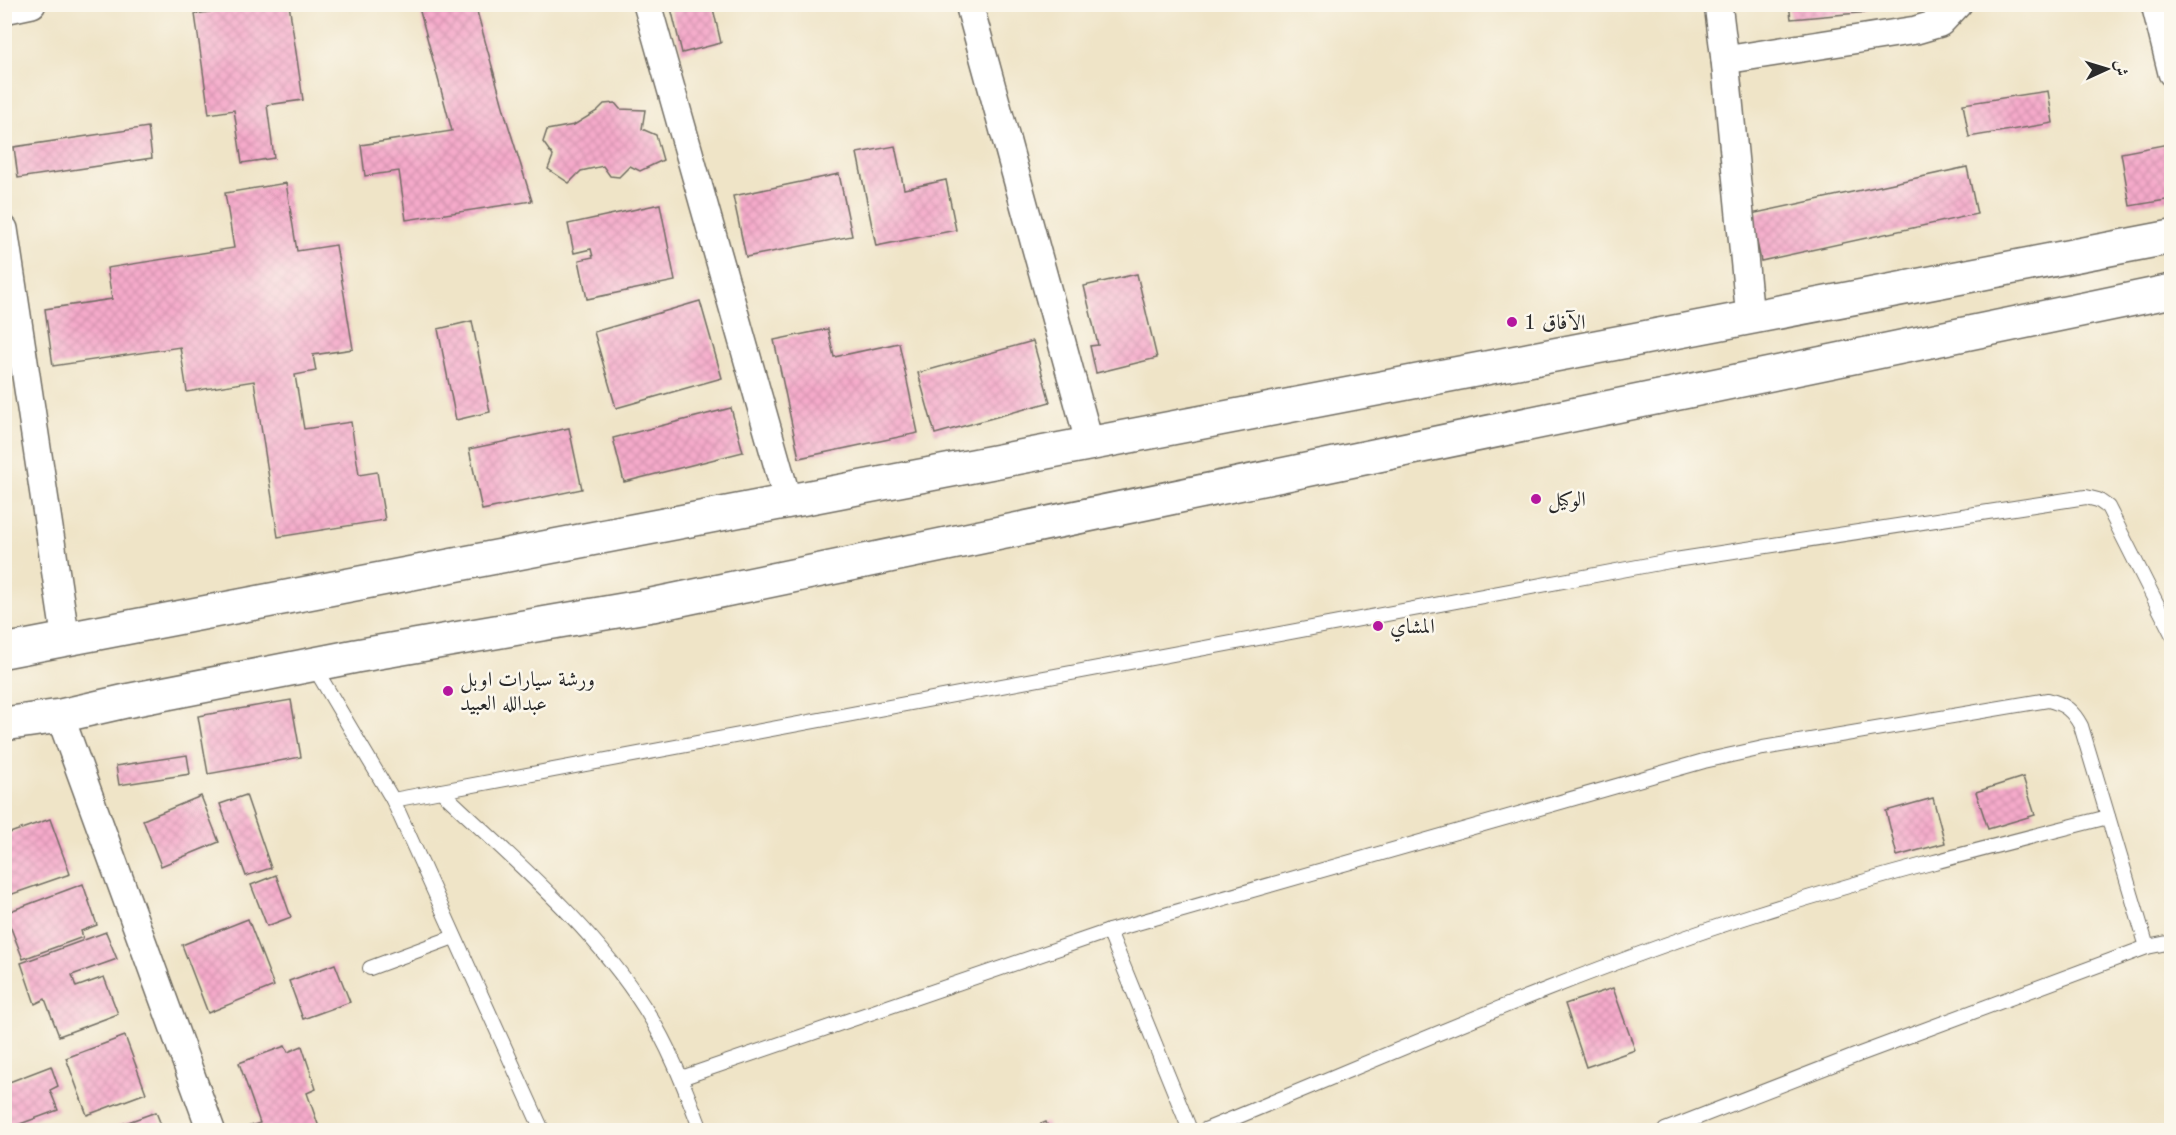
<svg xmlns="http://www.w3.org/2000/svg" width="2176" height="1135" viewBox="0 0 2176 1135" font-family="'Old Standard TT',Amiri,serif">
<defs>
<pattern id="building-cross-hatch" width="8" height="8" patternUnits="userSpaceOnUse" patternTransform="scale(1.5)"><rect width="8" height="8" fill="#f5aaca"/><path d="M0 0l8 8M0 8l8-8" fill="none" stroke="#d292ae"/></pattern>
</defs>
<rect width="100%" height="100%" fill="#fbf7ec"/>
<filter id="ink" filterUnits="userSpaceOnUse"><feTurbulence type="fractalNoise" baseFrequency=".0167" numOctaves="2"/><feDisplacementMap in="SourceGraphic" scale="12" xChannelSelector="R" yChannelSelector="G"/><feConvolveMatrix kernelMatrix="1 2 1 2 8 2 1 2 1" color-interpolation-filters="sRGB"/></filter>
<filter id="wash" filterUnits="userSpaceOnUse"><feTurbulence type="fractalNoise" baseFrequency=".008" numOctaves="4" result="noise"/><feDisplacementMap in="SourceGraphic" scale="24" xChannelSelector="R" yChannelSelector="G"/><feGaussianBlur stdDeviation="1.35" result="paint"/><feColorMatrix in="noise" values="0 0 0 0 0 0 0 0 0 0 0 0 0 0 0 0 0 1.4 0 .05"/><feComposite in="paint" operator="in"/></filter>
<g filter="url(#wash)">
<rect width="100%" height="100%" fill="#efe4c7"/>
<g id="blocks">
<g fill="url(#building-cross-hatch)">
<path d="M263 4H289L303 100 267 105 274 158 242 163 234 110 209 114 195 14Z"/>
<path d="M418 4H475L507 121 532 201 406 220 399 171 365 176 361 145 452 131Z"/>
<path d="M670 4H712L721 43 682 53Z"/>
<path d="M1789 4H1869V12L1791 19Z"/>
<path d="M2048 91 2053 123 1969 137 1963 104Z"/>
<path d="M615 103 620 109 645 110 642 129 656 135 663 160 640 171 630 166 619 177 610 176 603 166 581 171 569 183 548 169 553 156 543 142 547 130 574 125 597 111 604 104Z"/>
<path d="M148 127 152 158 18 178 14 147Z"/>
<path d="M2168 144 2172 162V199L2130 206 2121 153Z"/>
<path d="M895 146 904 189 946 180 956 230 876 246 857 153Z"/>
<path d="M1967 167 1977 214 1761 261 1751 214Z"/>
<path d="M839 174 852 236 746 257 733 196Z"/>
<path d="M286 183 297 251 336 245 353 349 313 355 316 371 295 375 304 429 351 422 359 475 377 472 385 520 278 537 254 381 187 392 180 347 53 366 45 309 112 299 107 268 234 248 225 193Z"/>
<path d="M660 204 675 281 587 299 579 260 593 257 591 249 574 253 568 224Z"/>
<path d="M1137 274 1157 358 1096 373 1090 346 1098 345 1084 286Z"/>
<path d="M700 301 722 378 616 408 594 332Z"/>
<path d="M472 321 490 412 456 420 438 329Z"/>
<path d="M828 329 834 357 899 343 918 433 799 458 774 340Z"/>
<path d="M1033 341 1050 402 935 434 918 373Z"/>
<path d="M731 408 743 452 624 482 613 438Z"/>
<path d="M569 428 582 489 482 510 469 449Z"/>
<path d="M291 700 301 757 208 774 198 716Z"/>
<path d="M187 755 190 774 119 785 116 766Z"/>
<path d="M2023 777 2035 815 1988 829 1976 792Z"/>
<path d="M246 795 271 868 246 876 220 804Z"/>
<path d="M201 796 219 842 161 866 143 820Z"/>
<path d="M1933 798 1945 843 1897 856 1886 811Z"/>
<path d="M50 819 70 874 4 897V835Z"/>
<path d="M276 875 291 917 267 926 251 885Z"/>
<path d="M83 884 97 925 81 931 83 937 23 959 5 913Z"/>
<path d="M248 919 274 986 208 1013 182 945Z"/>
<path d="M106 932 117 959 72 975 76 987 104 977 118 1014 59 1036 45 999 35 1004 21 963Z"/>
<path d="M335 964 350 1002 303 1019 289 981Z"/>
<path d="M1613 988 1635 1050 1586 1067 1565 1004Z"/>
<path d="M125 1036 146 1093 87 1115 66 1058Z"/>
<path d="M285 1046 288 1052 302 1046 316 1089 307 1093 320 1130H245L244 1128 260 1123 239 1063Z"/>
<path d="M51 1066 58 1086 50 1090 58 1110 4 1130V1084Z"/>
<path d="M156 1112 163 1130H106Z"/>
<path d="M1046 1122 1049 1130H1026Z"/>
</g>
</g>
</g>
<g filter="url(#ink)">
<use href="#blocks" fill-opacity="0" stroke="#706c62" stroke-width="1.5"/>
<g fill="none" stroke-linecap="round" stroke-linejoin="round">
<defs>
<g id="service">
<path d="M313 665 393 800 542 1130"/>
<path d="M441 791C511 858 592 925 644 1007 669 1045 685 1088 701 1130"/>
<path d="M393 800 1675 560 2086 497 2098 500 2108 507 2172 634"/>
<path d="M1109 931 1190 1130"/>
<path d="M370 968 454 937"/>
<path d="M681 1078 1109 931 1704 761 1763 748 2048 700C2065 704 2073 711 2081 726L2147 947"/>
<path d="M1205 1130C1387 1056 1568 974 1756 914 1872 877 1990 847 2108 817"/>
<path d="M1665 1130 1860 1054 2147 947 2172 942"/>
</g>
<g id="minor">
<path d="M647 4 788 502"/>
<path d="M969 4 1090 445"/>
<path d="M1718 4 1725 60 1750 318"/>
<path d="M2155 4 2172 73"/>
<path d="M4 10 32 4"/>
<path d="M1725 60 1916 30 1940 23 1958 4"/>
<path d="M4 229 66 641"/>
<path d="M60 716 211 1130"/>
</g>
<g id="tertiary">
<path d="M4 651 2172 237"/>
<path d="M4 724 60 716 126 701 356 656 652 605 2172 291"/>
</g>
</defs>
<use href="#service" stroke="#706c62" stroke-width="16"/>
<use href="#minor" stroke="#706c62" stroke-width="30"/>
<use href="#tertiary" stroke="#706c62" stroke-width="36"/>
<use href="#service" stroke="#fff" stroke-width="14"/>
<use href="#minor" stroke="#fff" stroke-width="27"/>
<use href="#tertiary" stroke="#fff" stroke-width="33"/>
</g>
</g>
<g fill="#b5179e" stroke="#fbf7ec" stroke-width="2">
<circle cx="1512" cy="322" r="6"/>
<circle cx="1536" cy="499" r="6"/>
<circle cx="1378" cy="626" r="6"/>
<circle cx="448" cy="691" r="6"/>
</g>
<g text-anchor="middle" stroke-width="5" stroke-linejoin="round" paint-order="stroke">
<g font-size="21" fill="#2b2b2b" stroke="#fbf7ec" text-anchor="start">
<text x="1524" y="329">الآفاق 1</text>
<text x="1548" y="506">الوكيل</text>
<text x="1390" y="633">المشاي</text>
<text x="460" y="686">ورشة سيارات اوبل<tspan x="460" dy="24">عبدالله العبيد</tspan></text>
</g>
</g>
<rect width="2176" height="1135" fill="none" stroke="#fbf7ec" stroke-width="24"/>
<g transform="translate(2107 69) rotate(86)" stroke="#fbf7ec" stroke-width="4.5" paint-order="stroke">
<path d="M0-4.5L10 22L0 15L-10 22Z" fill="#2b2b2b"/>
<text y="-9" font-size="16" font-weight="bold" text-anchor="middle" fill="#2b2b2b">ش</text>
</g>
</svg>
